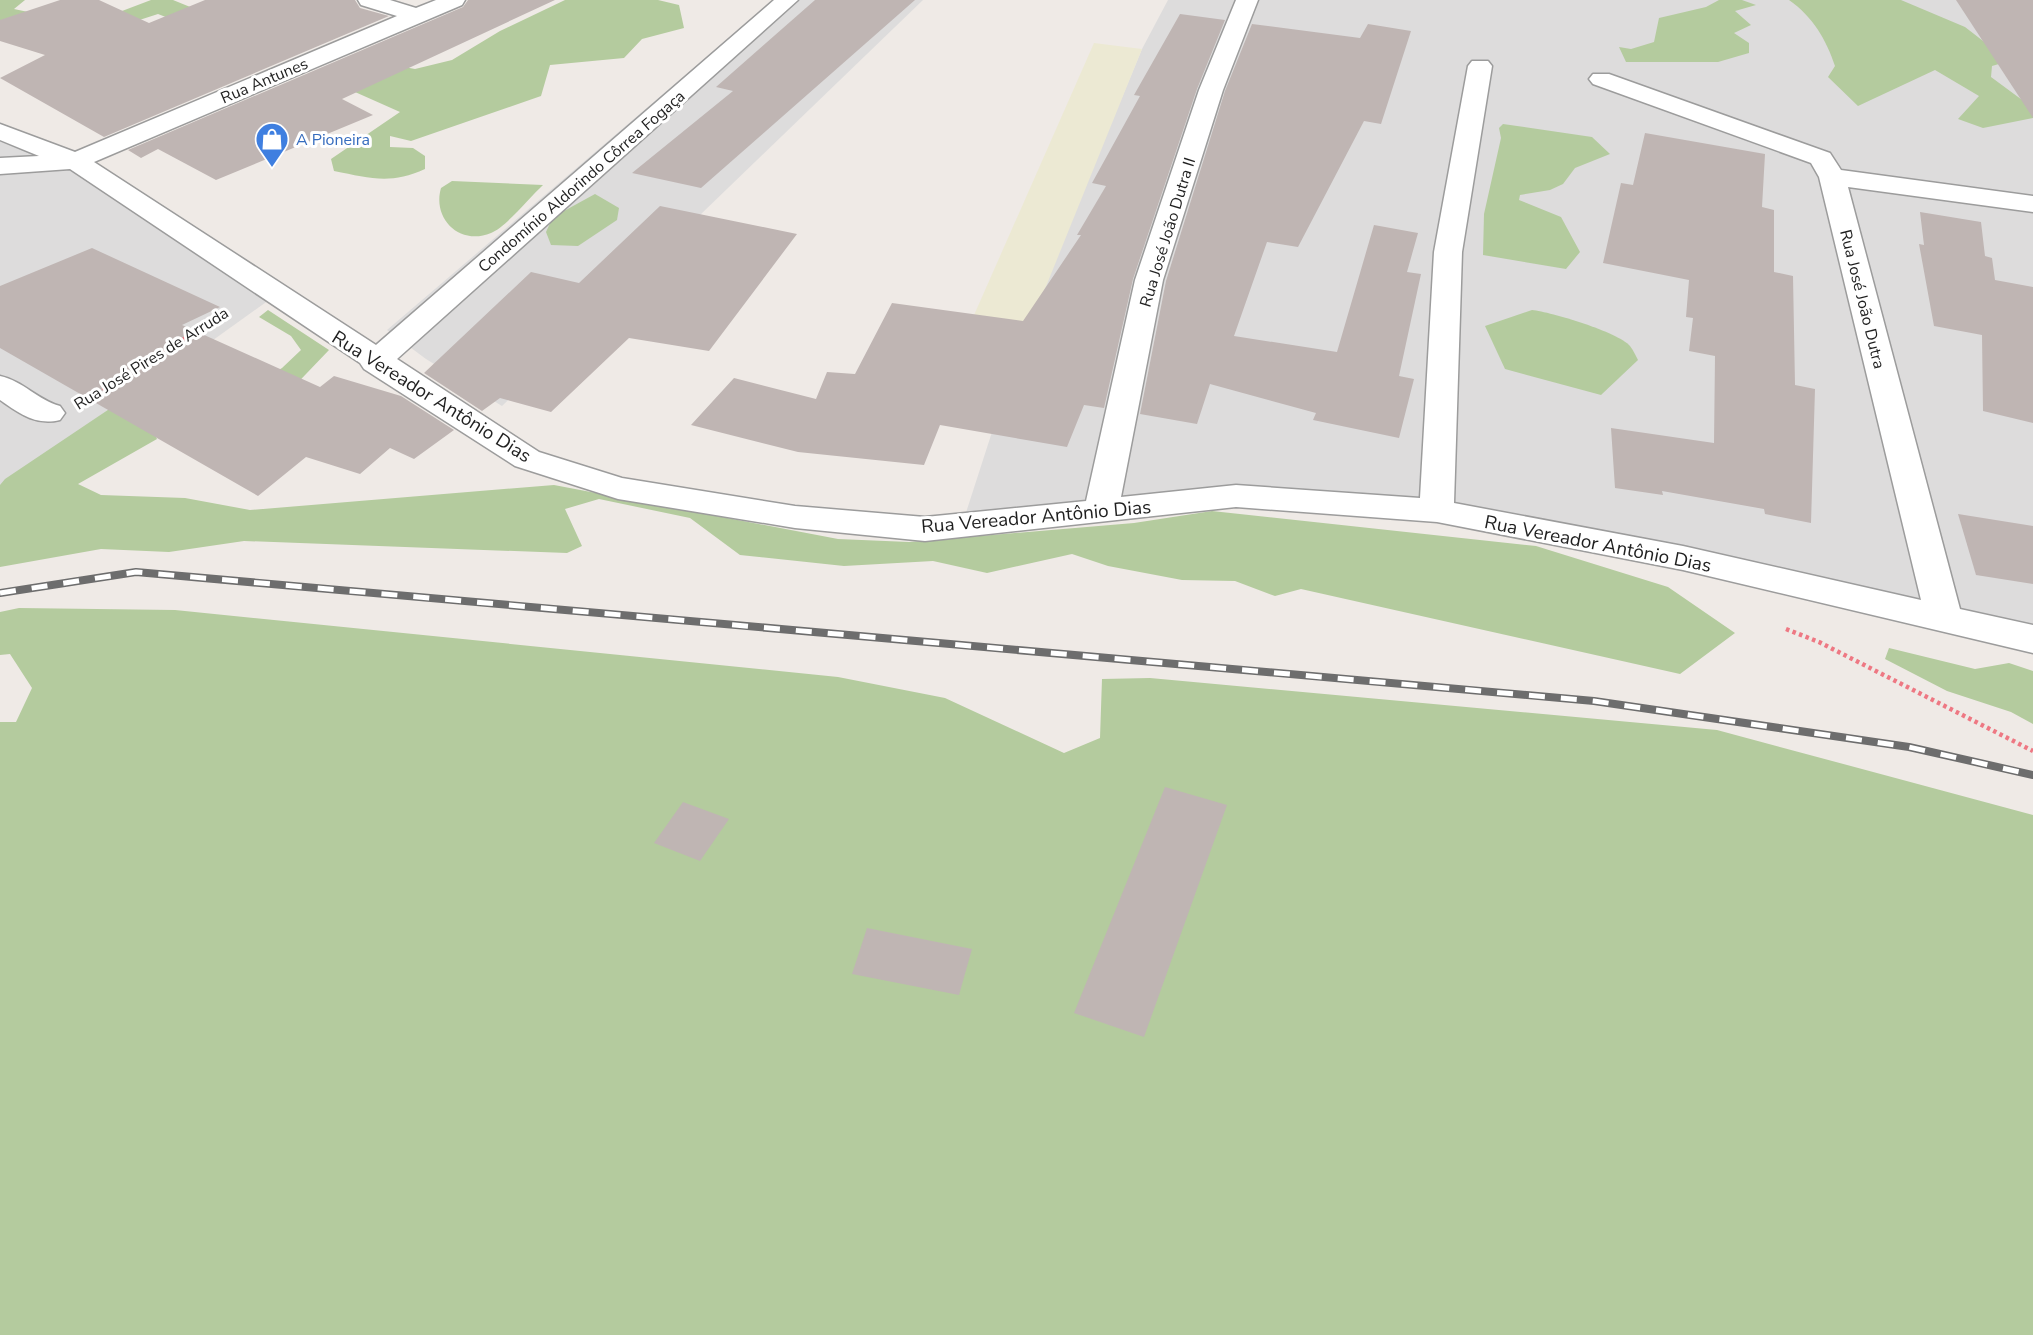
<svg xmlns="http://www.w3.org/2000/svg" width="2033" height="1335" viewBox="0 0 2033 1335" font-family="'Nunito Sans',sans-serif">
<rect width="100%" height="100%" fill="#efeae6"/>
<g fill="#dddcdc">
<path d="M773 0H923L502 406 426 359 387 330Z"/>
<path d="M1168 0H2033V639L1437 511 1236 496 962 525 1023 336 1142 49Z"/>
<path d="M0 131 75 161 276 295 0 493Z"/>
</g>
<path fill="#ece9d3" d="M1094 43 1142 49 1047 284 1023 336 967 331Z"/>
<g fill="#b4cb9e">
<path d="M0 0H25L14 9 66 20 122 11 151 0H173L259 35 245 48 158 14 127 24 0 36Z"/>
<path d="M565 0H658L679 5 684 28 642 39 624 58 550 65 541 96 411 141 390 136V147L413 148 425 156V169C390 185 370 178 334 171L331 159 400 112 355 92 371 61 415 69 452 60 500 31Z"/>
<path d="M1719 0H1742L1756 5 1735 11 1751 25 1734 33 1749 43V53L1718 62H1626L1619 47 1631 49 1654 42 1659 18 1706 7Z"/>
<path d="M1789 0H1901L1965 27 2009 61 1992 66 1991 77 2033 108V118L1983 128 1958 119 1979 96 1935 70 1858 106 1828 77 1835 66C1826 39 1813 17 1789 0Z"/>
<path d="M1503 124 1592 137 1610 154 1575 168 1563 184 1550 190 1520 195 1519 200 1561 217 1580 252 1566 269 1483 255 1484 214 1501 138 1499 128Z"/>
<path d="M452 181 543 185C530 197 506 227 491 233 460 246 432 219 441 188Z"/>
<path d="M595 194 619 208 617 220 578 246 551 245 546 232 553 217Z"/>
<path d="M268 310 329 350 283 398 139 402 157 439 78 484 101 495 185 498 250 510 554 485 838 539 909 542 1134 523 1212 511 1536 546 1668 587 1735 633 1680 674 1301 589 1275 596 1235 581 1182 580 1108 566 1072 554 987 573 933 561 844 566 740 555 690 518 599 499 565 509 582 546 567 553 244 541 169 552 101 549 0 567V485L5 479 163 373 236 396 282 368 301 350 291 336 259 317Z"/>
<path d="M1532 310C1551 312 1618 332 1630 346 1633 350 1636 356 1638 360L1601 395 1505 369 1485 326Z"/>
<path d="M19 608 175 610 838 677 945 698 1064 753 1100 738 1102 679 1150 678 1717 730 2033 815V1335H0V722H16L32 688 10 654 0 655V612Z"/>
<path d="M1889 648 1975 669 2009 663 2033 671V724L2011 712 1947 691 1885 659Z"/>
</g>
<g fill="#bfb5b3">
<path d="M60 0H99L149 23 205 0H355L360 8 389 16 104 137 0 78 45 55 0 41V20Z"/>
<path d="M468 0H555L342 99 373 115 216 180 158 149 141 158 128 150 463 7Z"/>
<path d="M815 0H915L701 188 632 173 733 91 716 87Z"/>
<path d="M1956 0H2033V118Z"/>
<path d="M1180 14 1225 20 1197 89 1133 279 1104 408 1084 405 1067 447 940 425 924 465 798 452 691 425 734 378 816 399 827 372 855 374 892 303 1023 321 1081 235H1077L1106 186 1092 183 1140 96 1134 95Z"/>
<path d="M1252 24 1360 38 1368 24 1411 31 1381 124 1364 121 1298 247 1267 242 1234 336 1337 352 1374 225 1418 233 1407 272 1421 274 1399 376 1414 379 1399 438 1313 420 1316 413 1210 384 1197 424 1140 414 1166 281 1225 91Z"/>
<path d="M1645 133 1765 154 1762 207 1774 210V272L1793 276 1795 385 1815 389 1811 523 1765 514 1764 509 1662 491 1663 495 1615 488 1611 428 1714 443 1715 356 1689 351 1693 318 1686 317 1689 280 1603 263 1621 183 1633 185Z"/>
<path d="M660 206 797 234 709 351 629 338 551 412 500 398 482 411 424 373 531 272 579 283Z"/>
<path d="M1920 212 1981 222 1985 256 1992 258 1995 280 2033 287V423L1983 411 1982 335 1934 326 1919 244 1924 245Z"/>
<path d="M92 248 220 307 182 325 320 387 334 376 401 396 454 430 414 459 390 448 360 474 306 457 258 496 0 348V286Z"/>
<path d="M1958 514 2033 526V584L1976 575Z"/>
<path d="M1165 787 1227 805 1144 1037 1074 1013Z"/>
<path d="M683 802 729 819 700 861 654 843Z"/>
<path d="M867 928 972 949 959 995 852 974Z"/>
</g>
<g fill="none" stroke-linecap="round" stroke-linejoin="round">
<defs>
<g id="minor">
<path d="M358 0H390L416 8 436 0H465L462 5 94 162 376 345 774 0H798L397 359 539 452 622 478 795 506 925 517 1086 501 1135 280 1199 90 1236 0H1258L1223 90 1163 280 1121 497 1236 485 1420 498 1434 252 1468 66 1472 61H1488L1492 66 1462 252 1454 503 1683 546 1921 600 1819 177 1811 163 1593 84 1589 79 1593 74H1609L1830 153 1841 170 2033 196V212L1848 187 1960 609 2033 625V653L1683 570 1437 522 1236 507 925 541 795 528 618 499 515 466 364 369 360 363 70 169 0 174V158L39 156 0 140V124L75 152 397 16 361 5Z"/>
<path d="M0 376C23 381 38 400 60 406L65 413 60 420C35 426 19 413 0 400Z"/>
</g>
</defs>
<use href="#minor" stroke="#9c9c9c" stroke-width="3"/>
<path stroke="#ee7883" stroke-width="3.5" stroke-dasharray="2.5 2.5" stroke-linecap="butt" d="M90 398 228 311"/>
<path stroke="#ee7883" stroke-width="4.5" stroke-dasharray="3.5 3.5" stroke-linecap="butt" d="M1786 629 1819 642 2033 751"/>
<use href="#minor" fill="#fff" fill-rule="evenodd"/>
<defs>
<path id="rail" d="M0 593 136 572 1594 701 1909 747 2033 775"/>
</defs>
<use href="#rail" stroke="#6d6d6d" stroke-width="8"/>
<use href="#rail" stroke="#fff" stroke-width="5" stroke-dasharray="16" stroke-linecap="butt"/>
</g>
<defs>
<symbol id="shop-pin" viewBox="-11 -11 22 30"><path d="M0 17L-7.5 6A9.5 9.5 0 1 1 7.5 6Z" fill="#3f7fe0" stroke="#fff"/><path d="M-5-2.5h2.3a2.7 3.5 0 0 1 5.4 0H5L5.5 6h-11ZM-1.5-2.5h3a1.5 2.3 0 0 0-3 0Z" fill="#fff"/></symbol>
</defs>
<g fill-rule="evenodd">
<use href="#shop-pin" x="253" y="120" width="38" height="52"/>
</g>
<g text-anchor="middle" stroke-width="6" stroke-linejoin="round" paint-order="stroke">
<g font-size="16" fill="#1f1f1f" stroke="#fff">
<text transform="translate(264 80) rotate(-23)" y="6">Rua Antunes</text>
<text transform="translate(581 181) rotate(-41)" y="6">Condomínio Aldorindo Côrrea Fogaça</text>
<text transform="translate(1167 232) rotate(-73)" y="6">Rua José João Dutra II</text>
<text transform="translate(1863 299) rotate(76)" y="6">Rua José João Dutra</text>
<text transform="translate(151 358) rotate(-32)" y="6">Rua José Pires de Arruda</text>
</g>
<g font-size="16" fill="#366cbe" stroke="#fff" text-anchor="start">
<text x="296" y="145">A Pioneira</text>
</g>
<g font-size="19" fill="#1f1f1f" stroke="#fff">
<text transform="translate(432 396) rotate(32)" y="7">Rua Vereador Antônio Dias</text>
<text transform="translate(1036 516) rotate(-5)" y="7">Rua Vereador Antônio Dias</text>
<text transform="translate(1598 543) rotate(11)" y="7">Rua Vereador Antônio Dias</text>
</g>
</g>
</svg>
